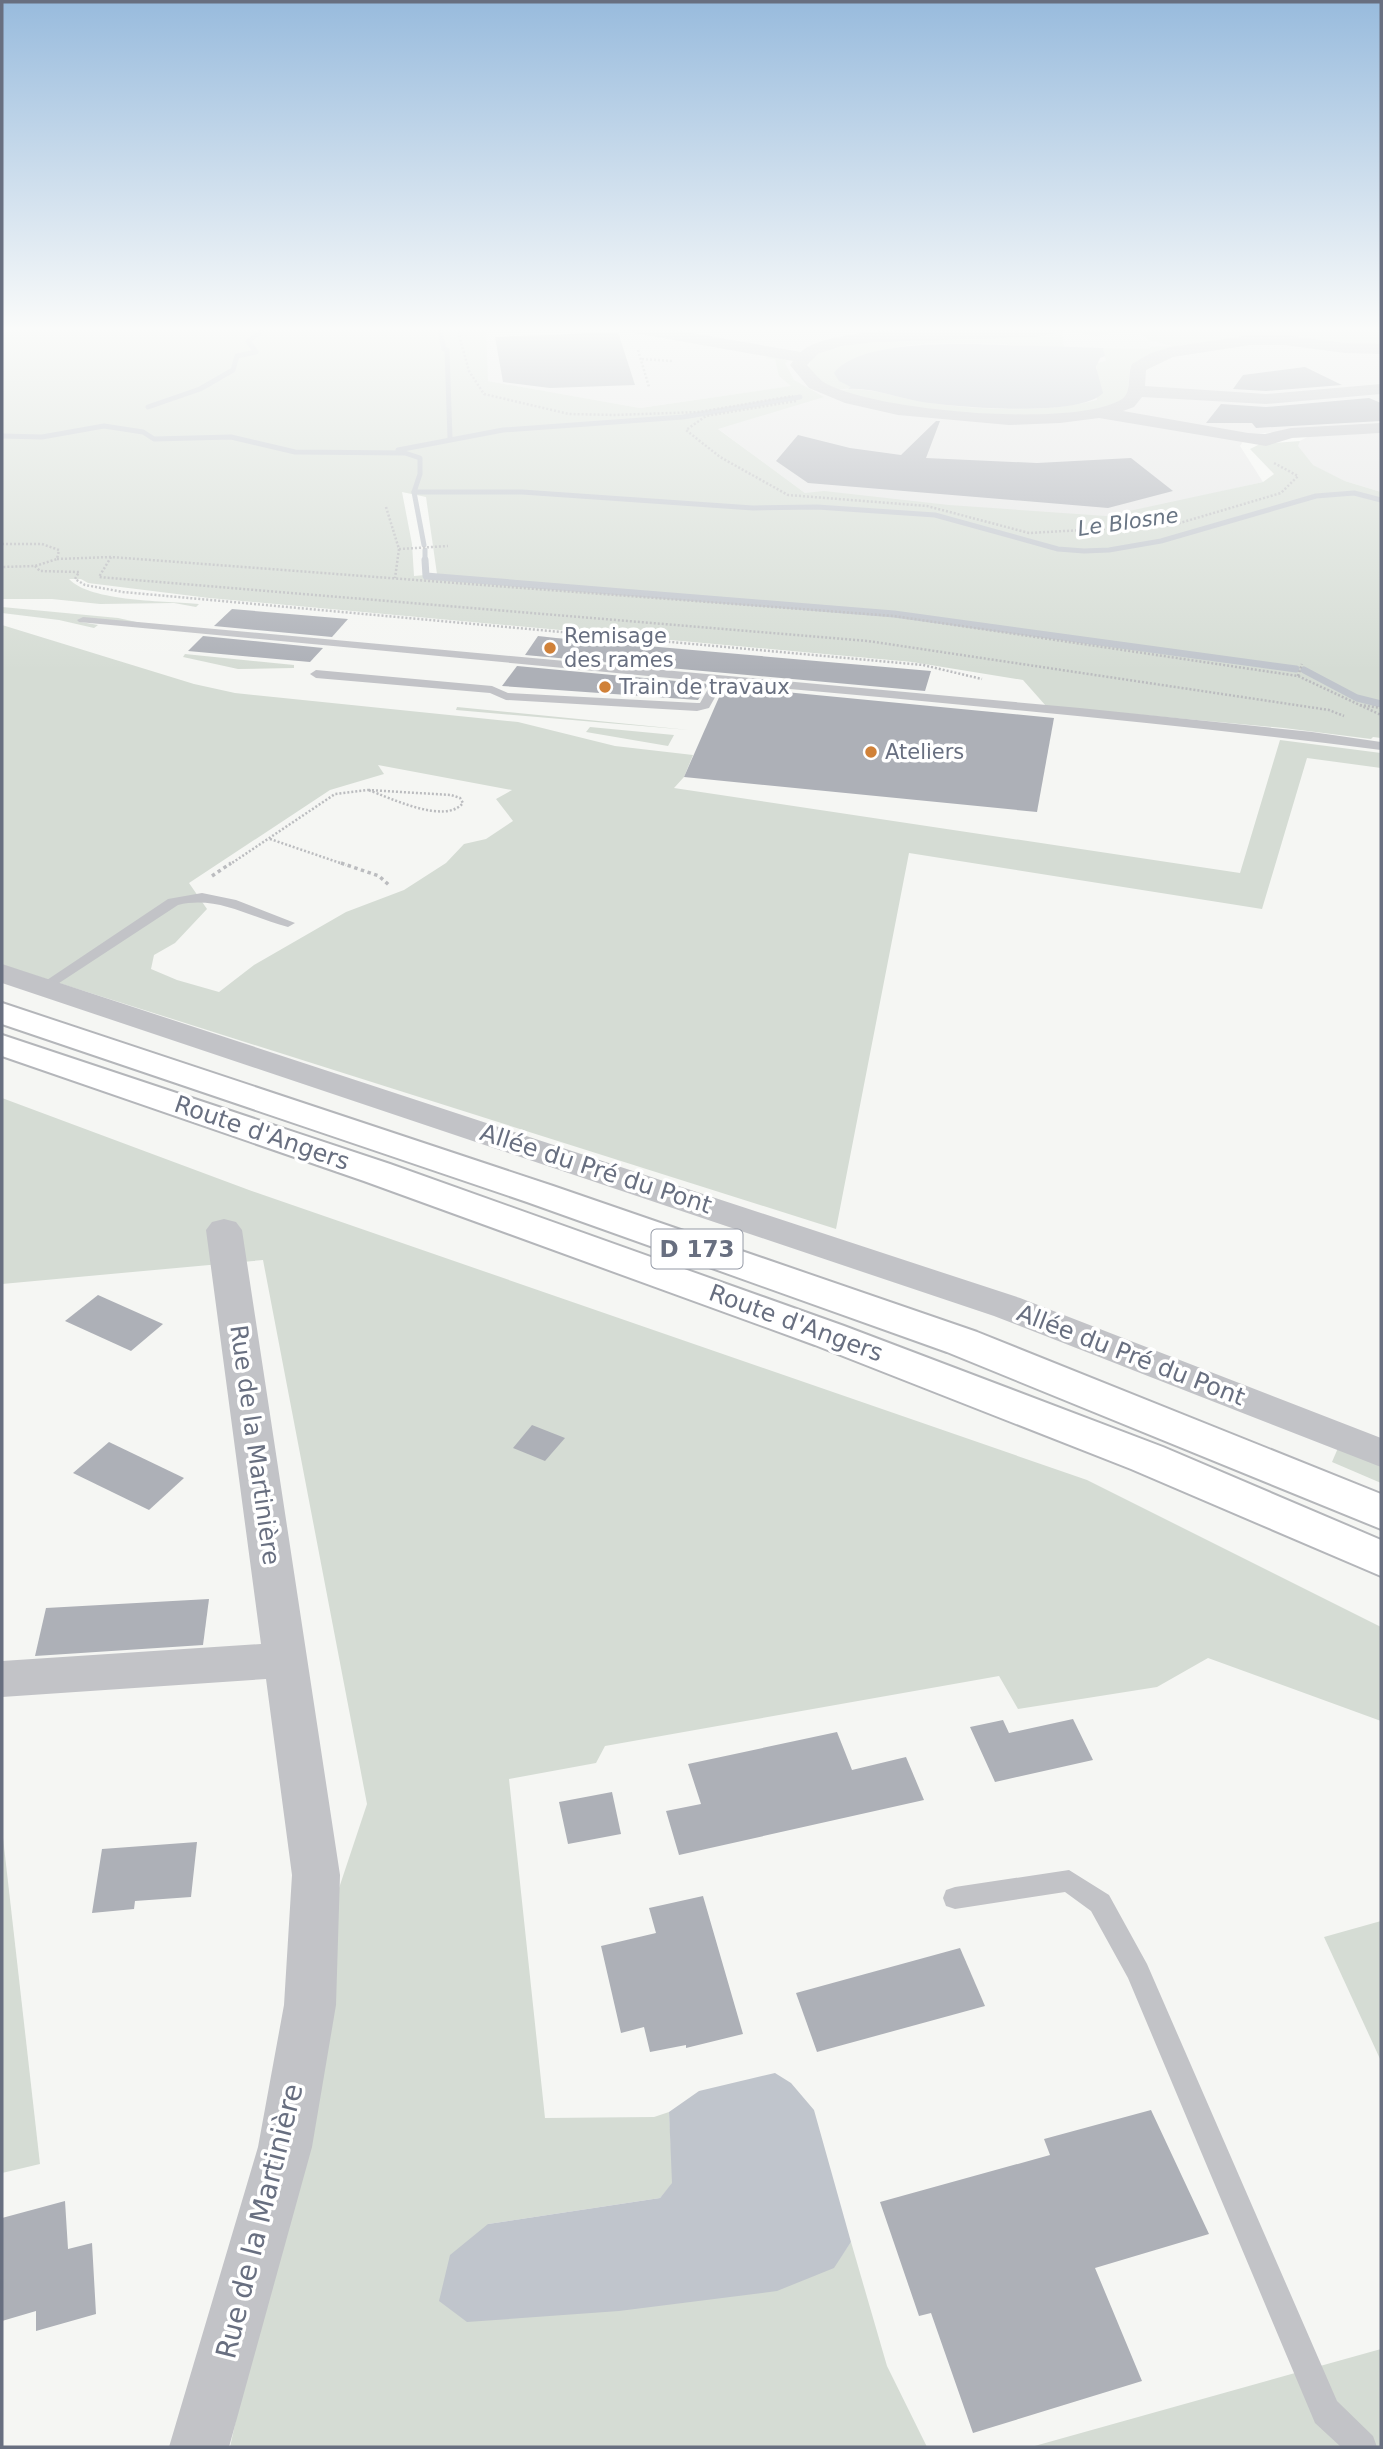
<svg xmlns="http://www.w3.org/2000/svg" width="1383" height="2449" viewBox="0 0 1383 2449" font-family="'DejaVu Sans',sans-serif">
<rect width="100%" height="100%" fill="#f5f6f3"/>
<g fill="#e6e6e6">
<path d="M479 328H1381V426L1248 434 1240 446 1263 482 1100 519 805 493 717 428 801 385 640 408 487 381Z"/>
<path d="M1381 433V492L1345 481 1312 465 1297 446 1300 441 1309 436Z"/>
</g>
<g fill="#d5dcd4" fill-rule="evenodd">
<path d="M2 328H486L488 381 640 408 791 386 779 376 775 359 764 358 775 356 788 361 785 363 794 380 824 397 718 429 805 493 824 491 949 505 1106 516 1263 482 1274 474 1250 449 1260 444 1300 441 1298 446 1313 465 1345 481 1381 492V738L1373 737 1371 739 1284 728 1046 706 1023 680 912 662 209 598 88 583 81 579H69C90 602 168 601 199 604L196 607 174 603 100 604 52 599H2ZM402 492 426 497 437 574 414 576 412 544Z"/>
<path d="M1071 328H1381V346L1305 340 1161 351 1143 358 1130 368 1127 399C1081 423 977 417 924 411 896 407 867 398 839 391 869 385 895 398 924 402 980 410 1042 414 1097 400V363L1106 361 1103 348 1150 349V347L1172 346 1148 340 1136 330 1128 329 1096 336 1066 331Z"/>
<path d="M1062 332 1064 347C1007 346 917 334 865 356L852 388 836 390 808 372 812 356 856 342Z"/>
<path d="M2 607 118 618 141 623 81 622 98 625 94 628 59 620 2 613Z"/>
<path d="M2 625 194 684 235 693 518 722 615 746 693 755 684 777 674 788 1240 873 1280 740 1381 753V768L1307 758 1262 909 909 853 836 1229 2 965ZM378 765 512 790 496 799 513 821 486 839 464 844 446 863 404 890 346 912 254 965 219 992 177 980 151 969 154 955 175 943 207 909 189 883 330 790 384 774Z"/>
<path d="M185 654 294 665V668L238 669 183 657Z"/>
<path d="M457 707 689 730 456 710Z"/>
<path d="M590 727 674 735 668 746 586 732Z"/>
<path d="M2 1098 249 1190 1087 1480 1381 1627V1721L1208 1658 1157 1687 1018 1709 999 1676 605 1746 596 1763 509 1779 545 2118 654 2117 669 2112 673 2183 660 2198 488 2224 833 2268 851 2242 887 2366 927 2447H230L306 2103 338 1891 367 1804 263 1260 2 1284Z"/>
<path d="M1338 1448 1381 1466V1483L1332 1462Z"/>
<path d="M2 1829 40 2164 2 2173Z"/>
<path d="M1381 1921V2061L1324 1937Z"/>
<path d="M1381 2349V2447H1031Z"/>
</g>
<g fill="#c0c5cc">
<path d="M972 344 1103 348 1105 356 1100 358 1096 367 1103 393C1079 418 957 407 922 402 897 398 872 387 848 389L851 387 839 381 834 373C857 343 938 344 972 344Z"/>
<path d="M775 2073 791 2083 814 2110 851 2242 834 2268 777 2291 619 2311 467 2322 439 2301 450 2255 488 2224 660 2198 672 2183 669 2112 699 2091Z"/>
</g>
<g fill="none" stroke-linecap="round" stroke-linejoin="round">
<g stroke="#c0c5cc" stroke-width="5">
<path d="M439 328 444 349 447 350 450 438"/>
<path d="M148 407 200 389 233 370 237 356 256 352 248 341 260 333 262 328"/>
<path d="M2 436 42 437 104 426 143 432 154 439 231 437 295 452 405 453 420 458V474L414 492H522L753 508 817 507 935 515 1058 549 1084 551 1109 550 1161 541 1316 496 1354 493 1381 500"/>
<path d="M398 450 503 430 683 417 800 397"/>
<path d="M414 492 424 545"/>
<path d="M425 550V562"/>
</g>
<g stroke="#c0c5cc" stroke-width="7">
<path d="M425 560 426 576 894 614 1296 669"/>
<path d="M1304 670 1357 698 1381 704"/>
</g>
</g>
<g fill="#adb0b7">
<path d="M618 332 635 385 550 388 503 382 495 337Z"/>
<path d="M1305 367 1342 385 1266 391 1233 389 1243 375Z"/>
<path d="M1369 398 1381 403V421L1256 428 1252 423H1206L1221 404 1266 407Z"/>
<path d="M936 421H940L926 458 1037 463 1131 458 1173 491 1108 508 808 483 776 461 798 435 850 448 901 455Z"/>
<path d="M232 609 348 619 332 637 214 626Z"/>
<path d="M203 636 323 648 310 662 188 651Z"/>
<path d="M538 636 556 638 931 671 925 691 525 655Z"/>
<path d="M517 666 708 684 698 700 502 686Z"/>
<path d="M724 686 1054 718 1037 812 684 777Z"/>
<path d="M98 1295 163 1324 131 1351 65 1321Z"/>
<path d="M532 1425 565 1438 545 1461 513 1448Z"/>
<path d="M109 1442 184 1478 149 1510 73 1473Z"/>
<path d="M209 1599 203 1645 35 1656 46 1608Z"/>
<path d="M1073 1719 1093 1760 995 1782 970 1727 1003 1720 1009 1733Z"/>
<path d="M837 1732 852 1770 906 1757 924 1800 679 1855 666 1811 701 1804 688 1764Z"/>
<path d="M612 1792 621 1834 568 1844 559 1802Z"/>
<path d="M197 1842 191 1897 135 1901 134 1909 92 1913 102 1849Z"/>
<path d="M703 1896 743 2034 686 2048V2045L650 2052 644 2027 621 2033 601 1946 656 1933 649 1908Z"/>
<path d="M960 1948 985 2006 817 2052 796 1993Z"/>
<path d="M1151 2110 1209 2234 1095 2268 1142 2381 973 2433 931 2313 919 2316 880 2202 1050 2155 1044 2139Z"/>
<path d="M65 2201 68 2249 92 2243 96 2314 36 2331V2311L2 2321V2218Z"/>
</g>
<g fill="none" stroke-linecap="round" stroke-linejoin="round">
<defs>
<g id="trunk">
<path d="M2 1003 553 1186 977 1332 1381 1494V1529L947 1352 527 1202 2 1024Z"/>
<path d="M2 1035 390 1164 844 1326 1163 1447 1381 1540V1576L1131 1469 815 1345 364 1181 2 1056Z"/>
</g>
</defs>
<use href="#trunk" stroke="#b4b6ba" stroke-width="4"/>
<g stroke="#bbbcbf" stroke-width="2.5" stroke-dasharray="2 2" stroke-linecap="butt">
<path d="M457 328 469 371 484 394 569 414 615 415 699 412 793 396"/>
<path d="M638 350 649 387"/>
<path d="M642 359 672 361"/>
<path d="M796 401 706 416 686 430 720 457 788 495 927 506 1029 533 1173 525 1281 493 1298 476 1274 463"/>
<path d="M386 507 399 549 395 578"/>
<path d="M2 544H42L59 550 57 559 35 566 2 567"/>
<path d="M399 549 448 546"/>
<path d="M111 557 99 577 868 641 1329 710 1344 716"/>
<path d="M57 559 111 557 894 616 1298 676 1381 715"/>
<path d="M35 566 40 571 79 572 75 579 85 585 123 592 923 665 982 679"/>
<path d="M1298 676 1302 664"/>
<path d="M1360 705 1381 708"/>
<path d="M368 790 451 795 460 798 463 803C445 825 391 798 368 790Z"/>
<path d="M270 839 346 865"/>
<path d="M229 865 335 794 368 790"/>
</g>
<g stroke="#bbbcbf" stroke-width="3.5" stroke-dasharray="3.5 3.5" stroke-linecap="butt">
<path d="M341 863 379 876 390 886"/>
<path d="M212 876 231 863"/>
</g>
<g fill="#c2c3c7" fill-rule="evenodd">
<path d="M83 617 1080 708 1312 732 1381 742V750C1163 722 943 703 723 683L709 708 697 711 506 700 490 693 316 678 310 674 316 670 492 686 508 693 697 703H700L712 682 79 622 77 620Z"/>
<path d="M202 893 236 900 295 923 288 927C251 918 218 895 178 905L50 989 45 990 38 986 168 899Z"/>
<path d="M1069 1870 1109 1895 1147 1964 1337 2401 1373 2436 1377 2447H1341L1315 2423 1128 1978 1091 1911 1065 1892 955 1909 946 1906 943 1898 946 1890 955 1887Z"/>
</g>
<g fill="#c2c3c7" fill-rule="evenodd">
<path d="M626 328H663L801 352C832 321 1019 328 1068 328L1066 331 1036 337 876 342 842 346 818 354 807 365C812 370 817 377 822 381 867 411 1076 429 1122 399 1132 393 1127 374 1132 364L1151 353 1171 347 1250 335H1284L1345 343 1381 344V354L1345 353 1284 345H1250L1173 357 1146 370 1145 386 1266 394 1381 384V394L1266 404 1142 397 1134 407 1123 411 1248 433 1265 434 1291 428 1381 423V433L1292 438 1266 446 1099 418 1060 423 1009 425 898 415 845 403 809 388 790 365 793 361 634 333Z"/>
<path d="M2 964 1020 1298 1381 1438V1467L994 1316 2 983Z"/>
<path d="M224 1219 236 1222 242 1230 340 1875 336 2005 312 2147 229 2447H169L258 2147 284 2005 292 1875 266 1679 2 1697V1661L261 1644 206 1230 212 1222Z"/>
</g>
<use href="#trunk" fill="#fff" fill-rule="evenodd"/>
</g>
<linearGradient id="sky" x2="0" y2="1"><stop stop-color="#98bbdd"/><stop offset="0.49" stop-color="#fafbfa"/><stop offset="1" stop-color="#fafbfa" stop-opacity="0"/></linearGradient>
<rect width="1383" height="671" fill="url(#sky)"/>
<g fill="#d08138" stroke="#fff" stroke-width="2.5">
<circle cx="550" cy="648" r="7"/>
<circle cx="605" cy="687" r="7"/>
<circle cx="871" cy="752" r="7"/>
</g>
<g text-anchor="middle" stroke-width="7" stroke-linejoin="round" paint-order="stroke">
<g font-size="21" font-style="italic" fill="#697584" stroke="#fff">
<text transform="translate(1128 522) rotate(-8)" y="7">Le Blosne</text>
</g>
<g font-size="21" fill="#686f80" stroke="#fff" text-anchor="start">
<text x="564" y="643">Remisage<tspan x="564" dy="24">des rames</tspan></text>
<text x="619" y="694">Train de travaux</text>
<text x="885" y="759">Ateliers</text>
</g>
<rect fill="#fff" stroke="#959aa6" stroke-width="2" x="651.5" y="1229.5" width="91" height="39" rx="5"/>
<g font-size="23" font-weight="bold" fill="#686f80">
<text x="697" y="1257">D 173</text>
</g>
<g font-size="24" fill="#686f80" stroke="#fff">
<text transform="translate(262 1133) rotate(19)" y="8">Route d'Angers</text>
<text transform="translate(596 1169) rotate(18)" y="8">Allée du Pré du Pont</text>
<text transform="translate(796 1323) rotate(20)" y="8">Route d'Angers</text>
<text transform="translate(1131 1355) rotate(21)" y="8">Allée du Pré du Pont</text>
<text transform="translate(255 1445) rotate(82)" y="8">Rue de la Martinière</text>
</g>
<g font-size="28" fill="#686f80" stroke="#fff">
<text transform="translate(259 2221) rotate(-76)" y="10">Rue de la Martinière</text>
</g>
</g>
<rect width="1383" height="2449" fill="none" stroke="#686f80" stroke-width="7"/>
</svg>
